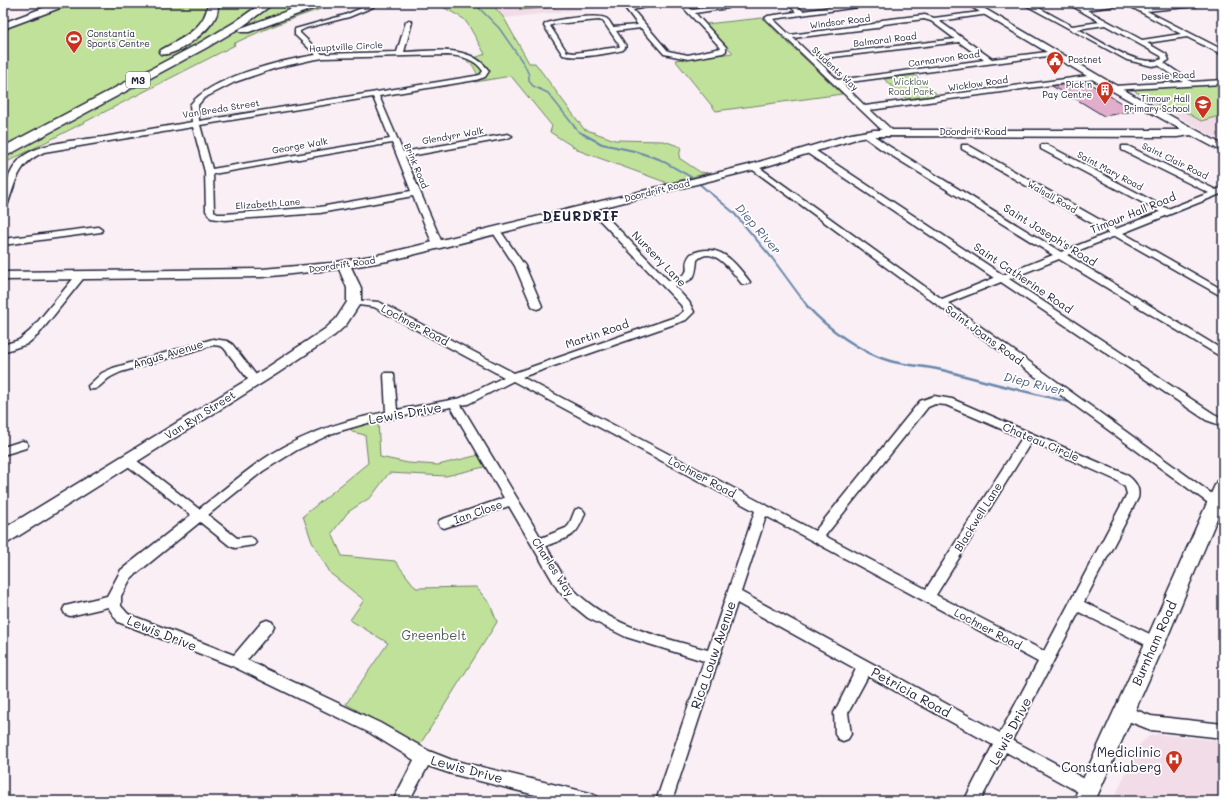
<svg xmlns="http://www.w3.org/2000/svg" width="1226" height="804" viewBox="0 0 1226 804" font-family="Mali,sans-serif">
<rect width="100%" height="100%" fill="#f9eff5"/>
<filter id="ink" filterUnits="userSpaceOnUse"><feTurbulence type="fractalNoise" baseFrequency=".025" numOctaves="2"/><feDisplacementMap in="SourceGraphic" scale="8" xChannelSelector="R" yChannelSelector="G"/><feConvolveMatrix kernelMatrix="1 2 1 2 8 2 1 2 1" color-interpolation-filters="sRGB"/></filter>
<g filter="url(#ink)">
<g fill="#f2dce8">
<path d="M491 3H643L504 18Z"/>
<path d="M1223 84V142L1136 92 1135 90Z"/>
<path d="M1157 734 1223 741V801H1113L1137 747 1149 736Z"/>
</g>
<g fill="#c0e19a" stroke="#71826a">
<path d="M73 3H340C303 14 268 27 233 44L235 45 3 164V31L9 29 6 28Z"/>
<path d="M436 3H491L504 18 529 63H535L584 129 615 140 664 141 681 147 679 158 700 172 708 173 665 184V182L580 151 550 132 552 126 511 76 475 82 461 78 478 75 473 66 467 61 485 54 469 26 464 19Z"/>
<path d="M514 3H554L555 7 520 10V6H514Z"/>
<path d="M762 18 842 94 716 111 675 60 733 53 706 24Z"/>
<path d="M914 75 938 95 906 99 884 79Z"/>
<path d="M1223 84V115L1201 121 1179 108 1167 110 1136 92 1135 90 1137 89Z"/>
<path d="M378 421 380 457 408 463 438 465 479 455 484 467 446 476 389 473 371 497 348 512 332 533 342 556 395 561 416 588 476 587 490 604 497 622 419 746 346 704 388 643 350 620 364 600 331 574 312 542 303 516 368 463 365 435 352 432 351 426Z"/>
</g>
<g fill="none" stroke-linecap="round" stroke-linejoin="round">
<path stroke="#6987ab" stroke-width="1.5" d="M474 3 499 28 524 64 529 75V81L533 86 548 93 578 131 585 135"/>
<path stroke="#6987ab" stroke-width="2" d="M583 134 602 144 634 151 659 159 691 177 733 212 772 258 808 307"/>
<path stroke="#6987ab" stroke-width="2.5" d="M807 306C827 328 861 353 890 361 908 366 928 366 946 371 988 382 1028 393 1070 402"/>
</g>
<path fill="#e1aecb" stroke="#22223b" d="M1084 82 1089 83 1134 111 1104 116 1076 99 1071 98 1052 86Z"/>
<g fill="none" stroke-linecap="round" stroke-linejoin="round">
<defs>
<g id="street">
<path d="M644 3H661L633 10 668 51 688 55 721 48 679 3H685L692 10 722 6 721 3H727L728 8 695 13 726 47V51L723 53 688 59 664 54 641 28 616 31 626 46 623 50C606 54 579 59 563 55L544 26 545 24C554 19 600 13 607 19 610 21 611 25 613 27L638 25 626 9 633 5ZM599 20 603 21 620 46 619 47 574 53 567 52 550 26 554 24Z"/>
<path d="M787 3H794L803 11 859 3H875L872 5 773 19 790 35 874 24 882 20 925 15 934 18 987 11 990 13 989 14 939 21 992 59 1055 51 1058 53 1055 55 842 83 865 106 1095 75 1099 77 1095 79 870 110 892 130 893 132 889 134H886L766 19 765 18 768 16 796 12ZM924 19 931 21 955 39 812 56 793 38 876 28 884 24ZM959 42 984 60 838 80 816 59Z"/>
<path d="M1022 3H1030L1072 26 1100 22 1067 3H1075L1082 7 1108 3H1123L1120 5 1087 10 1142 40 1181 34 1124 3H1132L1141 8 1198 3V5L1196 6 1147 11 1223 50V55L1187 37 1147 43 1166 54 1169 60 1164 63 1192 82 1223 80V84L1111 90 1110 88 1114 86 1183 82 1158 65 1152 66 1127 60ZM1105 25 1161 56 1162 59C1139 69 1099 40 1078 29Z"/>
<path d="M371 4 374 6 373 7 349 17 306 28 300 31V33L322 54 397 52 406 22 409 20 412 22 404 52C432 51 471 44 489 71L485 77 476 80 379 96 403 152 508 134 512 136 508 138 405 157 443 245 441 247 438 248 433 245 413 196 320 213 225 220 211 218 206 211 205 172 193 127 44 152C18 163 16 181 7 206L3 209C3 191 8 171 21 158 39 142 80 140 104 137 133 132 163 127 192 122L190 105C211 77 282 60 316 55L295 35V29L345 15ZM448 55C462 56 475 59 483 71L480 75 475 76 199 121 198 105 204 98 235 82 276 68 311 60 323 58ZM373 97 390 139 212 169 200 125ZM392 143 411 191 320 207 225 214H217L214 211 213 174Z"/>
<path d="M863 132H869L887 145 1061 252 1109 233 962 149V145H968L1116 229 1160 212 1041 149V145H1047L1168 209 1209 193 1122 150V146H1128L1216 190 1223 187V193L1123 233 1223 290V297L1115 236 1067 255 1223 350V358L1059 259 1009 279 1214 414 1223 418V426L1206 420 1001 282 948 303 1219 499 1221 502 1219 505 1215 507 1211 505 749 167 753 165H756L942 299 994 278 807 153V149H813L1003 275 1053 255 881 149 863 136Z"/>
<path d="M592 204 595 205 669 281C700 270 678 269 691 254 719 241 735 262 750 282L748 284H742C733 273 713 243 697 260 695 281 694 279 674 286L689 302 694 312 686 320 522 377 815 531 920 401 934 396 952 399 1121 472C1132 477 1141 486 1138 498L1084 602 1160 639 1162 643 1160 647 1155 649 1150 647 1079 612 1012 740 1094 784 1096 789 1094 794 1088 797 1082 794 1006 752 980 801H964L993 745 868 676 848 713 851 734 848 739 843 741 838 739 835 734 834 713 856 669 737 603 672 801H656L704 661 626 637 588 618 572 605 558 590 509 506 444 528 440 526 438 523 440 520 504 498 451 407 368 423 333 433 297 450 263 471 208 515 237 538 250 537 254 539 256 542 254 545 235 548 230 546 200 522 131 578 121 596V606L128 614 234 655 262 622 267 620 272 622 274 626 272 630 247 660 380 723 429 751 452 760 590 793 596 796 598 801H559L452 774 428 766 409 801H393L414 760 370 733 232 666 118 622 108 607 70 616 65 614 63 610 65 606 107 596 121 570 191 515 124 463 122 460 124 457 128 456 132 457 199 509C218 494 236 479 255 465 294 437 339 421 386 412L384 375 385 373H393L394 375 397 410 461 398 504 377 374 307 351 304 349 302 351 300 379 302 514 373 678 316 684 311 681 305 589 209 588 207ZM513 381 755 511 708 650C658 636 602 625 568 583 560 572 553 558 546 546 570 536 576 539 585 513L583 510 579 508 575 510 569 525 566 528 541 538 461 405 468 404ZM935 404 946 405 1022 438 926 589 825 536 928 407ZM1031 442 1116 480 1125 487 1127 494 1044 651 936 595ZM766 516 1038 662 1000 733 741 592Z"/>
<path d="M98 227 102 230 101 232 3 245V239Z"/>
<path d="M496 228 499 229 525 266 542 306 540 308 537 309 532 306 515 266 492 231Z"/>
<path d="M81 272 86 275 38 335 27 344 3 352V345L19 340 30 331 78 273Z"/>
<path d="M213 339 227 341 232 344 259 379 260 381 259 383H251L224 348 221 346 213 345 121 372C117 374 112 376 109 378 102 383 98 391 89 389L88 386 102 373 113 368Z"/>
<path d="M22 441 26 442 28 445 26 448 3 455V447Z"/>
<path d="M1123 705 1151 716 1223 724V738L1151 730 1118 717 1116 712 1118 707Z"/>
</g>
<g id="secondary">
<path d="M965 3H975L1108 81 1223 145V152L1191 135 1177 137 874 136 856 139 757 169 388 261 351 267 361 288V302L346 325 335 335 278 373 9 542 3 544V529L268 367 325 329 336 319 347 302V288L339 269 262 277 3 280V272L262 269 331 263 388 253 749 165 851 134 874 130H1182L1102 85Z"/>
<path d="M1223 479V504L1165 643 1095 801H1073L1145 643 1215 485 1217 481Z"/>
</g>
<path id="primary" d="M56 3H70L68 5 3 29V23Z"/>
<g id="highway">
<path d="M208 3H218C218 9 218 13 215 18 209 31 175 58 161 54L159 52 161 50C181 39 206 28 208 3Z"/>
<path d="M262 3H274L243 26 206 48 8 155 3 156V147L198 44 235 22Z"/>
<path d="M309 3H324L323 5 249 32H241L239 30 241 28Z"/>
</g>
</defs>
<use href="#street" stroke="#22223b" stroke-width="3"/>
<use href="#secondary" stroke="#22223b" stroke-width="3"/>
<use href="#primary" stroke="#22223b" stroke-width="3"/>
<use href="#highway" stroke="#22223b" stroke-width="3"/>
<use href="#street" fill="#fff" fill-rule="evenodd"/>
<use href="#secondary" fill="#fff" fill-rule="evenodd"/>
<use href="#primary" fill="#fff" fill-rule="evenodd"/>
<use href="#highway" fill="#fff" fill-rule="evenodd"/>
</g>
</g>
<defs>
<symbol id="stadium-pin" viewBox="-11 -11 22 30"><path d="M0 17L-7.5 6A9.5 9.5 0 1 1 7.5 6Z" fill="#c8321e" stroke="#fff"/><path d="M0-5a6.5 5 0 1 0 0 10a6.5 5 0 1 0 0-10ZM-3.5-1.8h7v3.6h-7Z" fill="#fff"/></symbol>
<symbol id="civic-pin" viewBox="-11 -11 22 30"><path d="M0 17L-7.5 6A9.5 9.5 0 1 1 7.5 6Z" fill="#c8321e" stroke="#fff"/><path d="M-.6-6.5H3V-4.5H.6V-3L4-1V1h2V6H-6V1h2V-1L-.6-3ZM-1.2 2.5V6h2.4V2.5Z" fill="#fff"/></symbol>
<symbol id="building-pin" viewBox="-11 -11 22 30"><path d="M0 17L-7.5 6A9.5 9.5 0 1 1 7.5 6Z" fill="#c8321e" stroke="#fff"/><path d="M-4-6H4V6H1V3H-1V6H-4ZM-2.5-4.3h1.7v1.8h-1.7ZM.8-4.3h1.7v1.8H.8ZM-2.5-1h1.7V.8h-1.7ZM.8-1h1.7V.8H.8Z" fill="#fff"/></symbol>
<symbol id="school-pin" viewBox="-11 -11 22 30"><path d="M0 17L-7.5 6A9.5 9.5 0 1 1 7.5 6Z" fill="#c8321e" stroke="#fff"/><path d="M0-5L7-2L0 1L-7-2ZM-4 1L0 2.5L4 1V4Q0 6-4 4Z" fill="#fff"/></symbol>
<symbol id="hospital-pin" viewBox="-11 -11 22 30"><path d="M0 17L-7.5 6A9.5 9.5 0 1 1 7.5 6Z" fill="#c8321e" stroke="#fff"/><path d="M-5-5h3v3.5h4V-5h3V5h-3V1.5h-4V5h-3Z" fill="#fff"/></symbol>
</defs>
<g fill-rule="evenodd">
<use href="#stadium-pin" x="64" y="29" width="20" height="27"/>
<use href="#civic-pin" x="1045" y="50" width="20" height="27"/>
<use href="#building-pin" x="1095" y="80" width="20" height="27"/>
<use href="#school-pin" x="1193" y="94" width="20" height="27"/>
<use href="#hospital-pin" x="1164" y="749" width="20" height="27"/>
</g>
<g text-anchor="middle" stroke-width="3.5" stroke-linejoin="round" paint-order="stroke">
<g font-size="9" fill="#22223b" stroke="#fff">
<text transform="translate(840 22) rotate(-7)" y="3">Windsor Road</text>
<text transform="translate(885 40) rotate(-7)" y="3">Balmoral Road</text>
<text transform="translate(346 47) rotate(-3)" y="3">Hauptville Circle</text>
<text transform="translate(944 59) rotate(-8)" y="3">Carnarvon Road</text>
<text transform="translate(835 69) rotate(43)" y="3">Students Way</text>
<text transform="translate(1168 76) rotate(-3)" y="3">Dessie Road</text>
<text transform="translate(978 84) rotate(-8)" y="3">Wicklow Road</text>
<text transform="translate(221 109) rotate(-9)" y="3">Van Breda Street</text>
<text x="973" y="135">Doordrift Road</text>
<text transform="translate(453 136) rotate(-10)" y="3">Glendyrr Walk</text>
<text transform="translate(300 146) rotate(-10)" y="3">George Walk</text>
<text transform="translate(1175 161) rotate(26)" y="3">Saint Clair Road</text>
<text transform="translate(416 166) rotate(67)" y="3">Brink Road</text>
<text transform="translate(1110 171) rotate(28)" y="3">Saint Mary Road</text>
<text transform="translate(657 191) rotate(-14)" y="3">Doordrift Road</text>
<text transform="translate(1052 197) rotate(30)" y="3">Walsall Road</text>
<text transform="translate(268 204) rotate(-4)" y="3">Elizabeth Lane</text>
<text transform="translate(342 265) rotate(-8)" y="3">Doordrift Road</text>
</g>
<g font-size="9" fill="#22223b" stroke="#fff" text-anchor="start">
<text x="87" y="37">Constantia<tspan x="87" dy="10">Sports Centre</tspan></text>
<text x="1068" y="63">Postnet</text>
<text x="1092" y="88" text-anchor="end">Pick n<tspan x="1092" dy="10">Pay Centre</tspan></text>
<text x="1190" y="102" text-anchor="end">Timour Hall<tspan x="1190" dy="10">Primary School</tspan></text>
</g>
<g font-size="9" fill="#515b58" stroke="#fff">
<text x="911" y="85">Wicklow<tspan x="911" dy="10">Road Park</tspan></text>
</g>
<rect fill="#fff" stroke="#646476" stroke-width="1" x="126" y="72" width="24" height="16" rx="3"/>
<g font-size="10" font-weight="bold" fill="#22223b">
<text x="138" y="84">M3</text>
</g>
<g font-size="11" fill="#22223b" stroke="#fff">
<text transform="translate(1133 213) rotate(-22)" y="4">Timour Hall Road</text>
<text transform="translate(1050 235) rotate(32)" y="4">Saint Joseph's Road</text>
<text transform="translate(659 259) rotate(46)" y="4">Nursery Lane</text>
<text transform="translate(1023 278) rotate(34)" y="4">Saint Catherine Road</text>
<text transform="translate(415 325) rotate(28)" y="4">Lochner Road</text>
<text transform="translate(597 334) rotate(-19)" y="4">Martin Road</text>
<text transform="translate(984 335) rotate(36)" y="4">Saint Joans Road</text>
<text transform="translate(168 354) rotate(-17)" y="4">Angus Avenue</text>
<text transform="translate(200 415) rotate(-32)" y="4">Van Ryn Street</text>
<text transform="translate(1041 442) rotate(23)" y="4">Chateau Circle</text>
<text transform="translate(702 477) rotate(28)" y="4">Lochner Road</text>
<text transform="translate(478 512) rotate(-19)" y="4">Ian Close</text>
<text transform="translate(978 517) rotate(-58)" y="4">Blackwell Lane</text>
<text transform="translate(553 567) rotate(57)" y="4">Charles Way</text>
<text transform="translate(988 629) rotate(28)" y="4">Lochner Road</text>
</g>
<g font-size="12" font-style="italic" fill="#4c5d7c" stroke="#fff">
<text transform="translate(758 229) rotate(49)" y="4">Diep River</text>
<text transform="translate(1034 384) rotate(14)" y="4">Diep River</text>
</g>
<g font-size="13" font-weight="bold" letter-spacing="1" fill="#22223b" stroke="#fff">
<text x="581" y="221">DEURDRIF</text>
</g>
<g font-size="13" fill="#22223b" stroke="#fff">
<text transform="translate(405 413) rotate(-10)" y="5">Lewis Drive</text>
<text transform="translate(162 633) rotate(22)" y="5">Lewis Drive</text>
<text transform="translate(1154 643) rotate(-66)" y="5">Burnham Road</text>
<text transform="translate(713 655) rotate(-71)" y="5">Rica Louw Avenue</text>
<text transform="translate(911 692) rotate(29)" y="5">Petricia Road</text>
<text transform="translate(1010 731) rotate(-62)" y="5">Lewis Drive</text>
<text transform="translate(467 769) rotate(15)" y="5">Lewis Drive</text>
</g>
<g font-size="13" fill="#515b58" stroke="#fff">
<text x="434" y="640">Greenbelt</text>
</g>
<g font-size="13" fill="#22223b" stroke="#fff" text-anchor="end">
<text x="1161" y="757">Mediclinic<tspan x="1161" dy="15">Constantiaberg</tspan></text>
</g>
</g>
<rect width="1226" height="804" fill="none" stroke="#fff" stroke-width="16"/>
<rect x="8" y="8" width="1210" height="788" fill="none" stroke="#22223b" stroke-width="1.5" filter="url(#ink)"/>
</svg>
